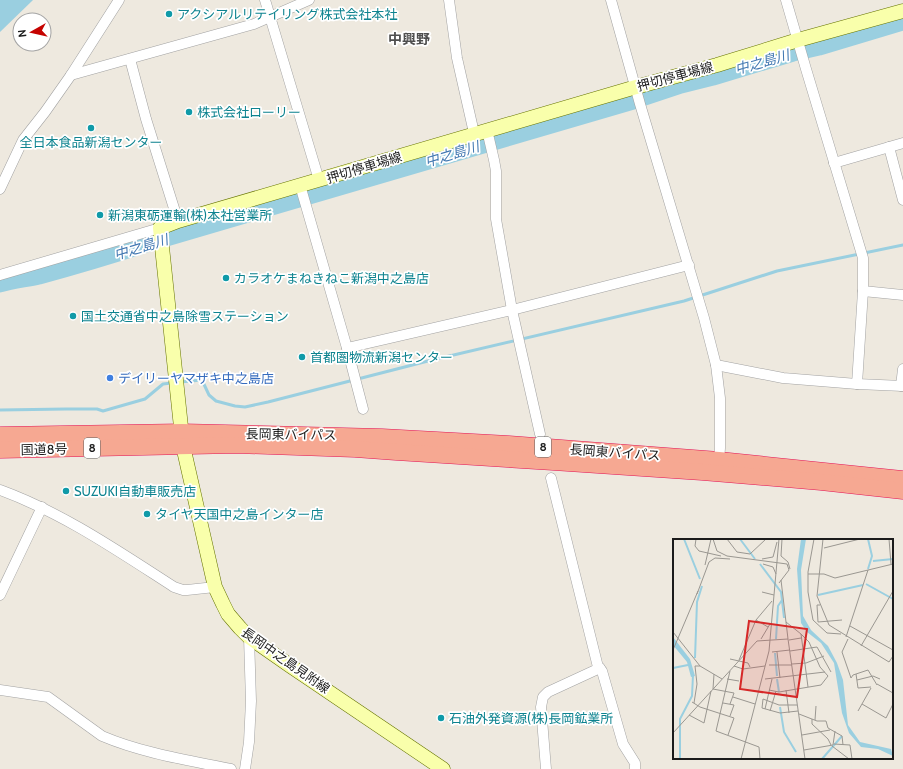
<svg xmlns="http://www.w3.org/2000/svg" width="903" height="769" viewBox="0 0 903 769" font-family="Cabin,'Noto Sans JP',sans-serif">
<rect width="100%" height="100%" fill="#eee9df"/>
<path fill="#9acfe0" d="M0 0H33L0 32Z"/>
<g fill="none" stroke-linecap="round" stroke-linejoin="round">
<g stroke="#9acfe0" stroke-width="3">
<path d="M180 382 202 380 209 395 216 401 235 406 245 407 268 402 428 361 684 301 777 271 903 245"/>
<path d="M0 410 66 409H97L103 411 145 399 163 384 172 383"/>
</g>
<path stroke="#9acfe0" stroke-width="17" d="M0 284C13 280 26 279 39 276 76 266 113 255 149 243L633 101 681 85 713 77 793 53 819 47 903 22"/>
<defs>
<g id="minor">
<path d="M265 0 319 180"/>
<path d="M449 0 457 58 474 133"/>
<path d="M611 0 640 104 704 318 716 365 720 398V448L719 460"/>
<path d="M786 0 806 69 863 258V291L857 384"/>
<path d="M130 59 146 119 178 221"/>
<path d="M71 75 119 0"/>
<path d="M487 130 494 160 496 171V219L512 310 540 434"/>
<path d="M889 147 903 200"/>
<path d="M834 163 903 143"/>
<path d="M300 185 347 348 363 409"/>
<path d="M0 189 23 140 45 112 71 75 254 24 309 0"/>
<path d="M0 275 160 228"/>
<path d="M863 291 903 295"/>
<path d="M347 348 512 310 689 265"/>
<path d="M716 365 783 378 857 384 903 386"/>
<path d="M901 386 903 369"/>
<path d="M551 478 598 667 602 671 623 744 635 763V769"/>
<path d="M0 490C63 513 118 551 174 587L183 590H187L215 587"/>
<path d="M0 595 42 507"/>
<path d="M0 690 48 697 102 736C142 753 187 760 231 769"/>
<path d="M245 769 249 742 251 701 249 637"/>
<path d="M546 769 541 707 543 697 548 692 600 668"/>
</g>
<path id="secondary" d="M443 769 289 665 249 637 240 628 228 614 223 604 215 587 183 446 160 228 178 221 636 87 717 65 798 40 903 11"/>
<g id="trunk">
<path d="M0 435 182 432 382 437 509 444 719 460 903 479"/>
<path d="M0 450 237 445 355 449 396 452 553 462 702 472 821 482 903 491"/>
</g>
</defs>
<use href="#minor" stroke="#a2a2a2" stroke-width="11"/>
<use href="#secondary" stroke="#657300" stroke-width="15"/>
<use href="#trunk" stroke="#e31458" stroke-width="17"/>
<use href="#minor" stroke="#fff" stroke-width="10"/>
<use href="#secondary" stroke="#f9ffab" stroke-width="14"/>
<use href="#trunk" stroke="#f6a892" stroke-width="16"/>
</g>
<g fill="#0f9aa8" stroke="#fff" stroke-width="1.5">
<circle cx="169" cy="14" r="4"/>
<circle cx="189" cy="112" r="4"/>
<circle cx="91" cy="128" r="4"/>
<circle cx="100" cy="215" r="4"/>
<circle cx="226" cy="278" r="4"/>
<circle cx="73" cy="316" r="4"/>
<circle cx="302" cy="357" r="4"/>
<circle cx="66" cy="491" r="4"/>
<circle cx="147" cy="514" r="4"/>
<circle cx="441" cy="718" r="4"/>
</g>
<circle fill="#3f7fe0" stroke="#fff" stroke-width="1.5" cx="110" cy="378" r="4"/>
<g text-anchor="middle" stroke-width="3.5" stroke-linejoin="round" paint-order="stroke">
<g fill="#fff" stroke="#5f5f5f" stroke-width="1">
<rect x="535" y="437" width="16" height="20" rx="3"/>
<rect x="84" y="438" width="16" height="20" rx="3"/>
</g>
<g font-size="12" font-weight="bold" fill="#1b1b1b">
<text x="543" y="451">8</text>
<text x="92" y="452">8</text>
</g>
<g font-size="13" fill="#0d838f" stroke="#fff" text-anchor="start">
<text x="177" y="19">アクシアルリテイリング株式会社本社</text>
<text x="197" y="117">株式会社ローリー</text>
<text x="91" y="147" text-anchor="middle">全日本食品新潟センター</text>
<text x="108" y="220">新潟東砺運輸(株)本社営業所</text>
<text x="234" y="283">カラオケまねきねこ新潟中之島店</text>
<text x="81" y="321">国土交通省中之島除雪ステーション</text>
<text x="310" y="362">首都圏物流新潟センター</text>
<text x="74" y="496">SUZUKI自動車販売店</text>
<text x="155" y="519">タイヤ天国中之島インター店</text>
<text x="449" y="723">石油外発資源(株)長岡鉱業所</text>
</g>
<g font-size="13" fill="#1b1b1b" stroke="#fff">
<text transform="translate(675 76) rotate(-15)" y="5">押切停車場線</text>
<text transform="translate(364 167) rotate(-17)" y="5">押切停車場線</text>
<text transform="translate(291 434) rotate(1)" y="5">長岡東バイパス</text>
<text transform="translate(44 449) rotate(-1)" y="5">国道8号</text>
<text transform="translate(615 452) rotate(4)" y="5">長岡東バイパス</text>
<text transform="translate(286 660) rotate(35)" y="5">長岡中之島見附線</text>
</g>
<g font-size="13" fill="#366cbe" stroke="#fff" text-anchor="start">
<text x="118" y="383">デイリーヤマザキ中之島店</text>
</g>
<g font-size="14" font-weight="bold" fill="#4e4e4e" stroke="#fff">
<text x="409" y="44">中興野</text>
</g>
<g font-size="14" font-style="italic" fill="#4077b1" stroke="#fff">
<text transform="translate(762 62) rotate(-16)" y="5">中之島川</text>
<text transform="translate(452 154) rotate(-17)" y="5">中之島川</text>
<text transform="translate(141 247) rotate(-17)" y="5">中之島川</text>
</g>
</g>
<g transform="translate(673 539)">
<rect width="220" height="220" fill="#eee9df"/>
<path d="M128 0H133L128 31 130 77 138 91 155 107 164 124 170 141 175 186 187 203 218 210 220 217 205 210 188 208 176 194 169 174 161 124 148 104 134 93 128 84 124 30ZM0 98 17 120 22 137 18 138 14 123 0 106Z" fill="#9acfe0"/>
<path fill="none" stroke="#9acfe0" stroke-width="2" d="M11 0 27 40M67 0 82 20M200 22 220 20M87 25 108 53 111 79M195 30 199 17 195 0M193 45 220 60M145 56 190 46M103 100 105 67 109 61M102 114 104 137M22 119 24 63 29 47M0 129 15 126M104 140 106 153M107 168 111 193 123 213M7 220V180L19 157 20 136M149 220 169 197"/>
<path fill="none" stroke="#9a9791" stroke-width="1" d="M23 0 22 7 26 12 48 17M40 0 44 12 54 17 114 25 116 31 106 44M54 0 64 13 77 15 93 0M109 0 108 17 115 23 117 30M141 0 135 33V53L140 81 154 94 168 95M150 0 144 57 156 86 216 123 220 117M216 0 218 25M151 9 187 0M89 20 100 18 104 3M90 25 100 28 103 35M32 26 38 0M135 35H151L162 39 220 25M108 41 115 100M89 53 101 56M24 55 36 23 42 19 57 20M147 66H144L145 83 169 81M83 81 99 62M113 83 128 95 135 148M177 87 220 111M0 93 27 127 49 140M173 98 195 31M88 100 97 85M175 100 169 113 178 139 180 136 195 131 204 146M116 101 128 99M188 107 220 52M0 111 25 52M117 112 144 108 158 133M99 113 117 111M104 113 107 139M57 120 75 124 77 128M66 121 83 81 95 88M119 125 133 124 151 117M96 126H119M61 127 70 130 92 127M57 132 43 192 86 208 87 220M41 135 40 150 61 154 57 165M183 135 185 149 198 148M54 140 66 142M92 140 152 133M184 141 200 137 207 140M204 145 220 154M96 151 106 153 148 146 155 137 147 128 136 103 128 95M113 151 116 174M95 154 114 156M60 158 82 165M19 163 27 168 61 179 55 196M21 164 24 145 22 127H27M50 164 61 166 57 177M189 165 213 179 220 165M124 166H106L90 160 89 169 107 174 125 172M92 170 99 140M97 172 103 152M185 172 198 149M126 175 144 182H153L155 189 169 197 170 206M16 176 31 184 38 152M139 180V185L155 200 158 206M142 181 143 167M0 194 84 102 115 100 132 220M129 196 157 191M161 205 177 206 179 220M159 207 176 220M131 211 160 206 162 192M68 220 96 112 106 0"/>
<path fill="#d62828" fill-opacity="0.15" stroke="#d62828" stroke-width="2" d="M76 82 134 90 124 158 67 150Z"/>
<rect width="220" height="220" fill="none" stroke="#1b1b1b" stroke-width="2"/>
</g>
<g transform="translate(32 32) rotate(262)"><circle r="19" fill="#ffffff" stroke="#a4a4a4"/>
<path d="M0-3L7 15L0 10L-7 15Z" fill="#c50300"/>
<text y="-6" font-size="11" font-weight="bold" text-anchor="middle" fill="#1b1b1b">N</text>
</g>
</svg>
